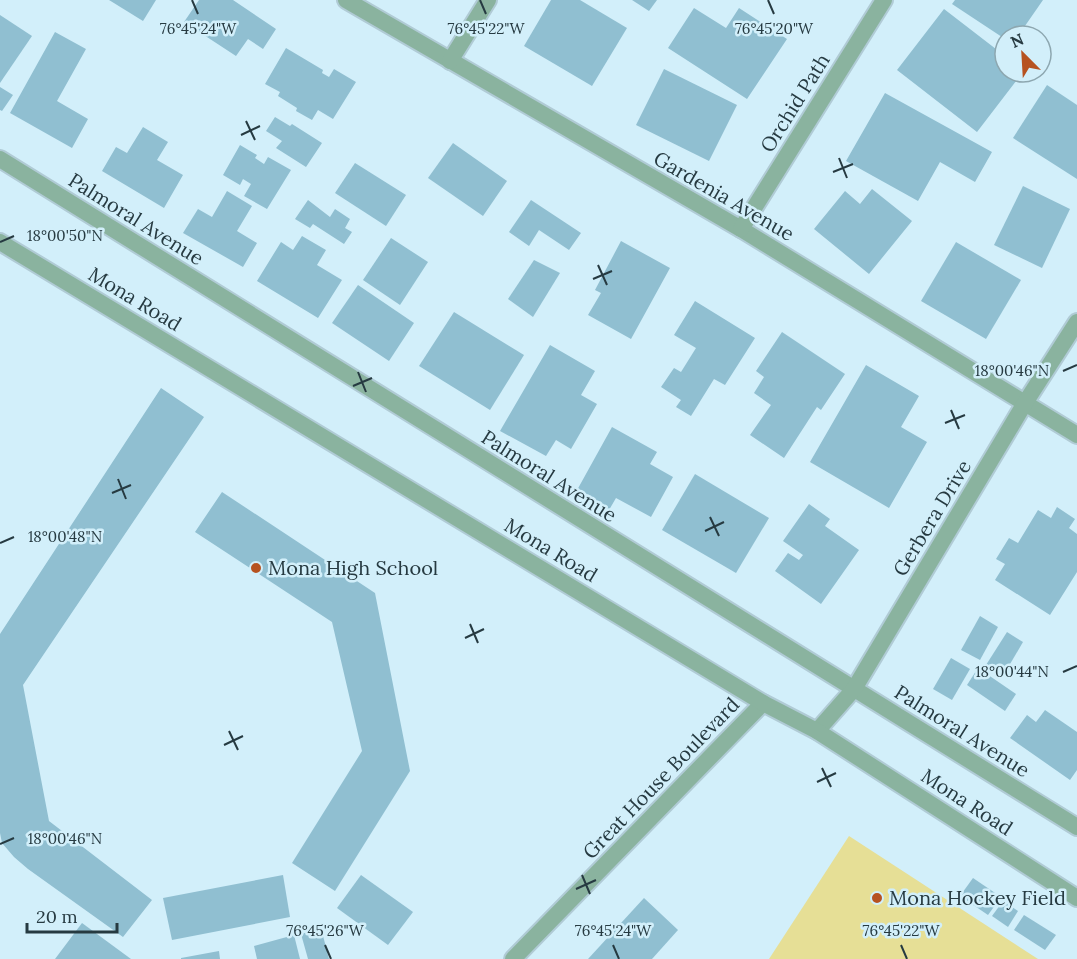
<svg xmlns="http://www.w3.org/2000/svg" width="1077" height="959" viewBox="0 0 1077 959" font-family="Lora,serif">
<rect width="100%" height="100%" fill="#d2effa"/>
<path fill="#e6df96" d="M849 836 1038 959H769Z"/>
<g fill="#90bfd1">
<path d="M109 0H156L143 21Z"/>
<path d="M199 0H233L276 29 263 49 248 39 236 56 184 22Z"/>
<path d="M551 0H580L627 28 592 86 524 46Z"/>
<path d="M632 0H657L649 11Z"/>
<path d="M955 0H1043L1018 36H1005V39L952 4Z"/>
<path d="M694 8 726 28 739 8 787 39 747 99 668 48Z"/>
<path d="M944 9 1005 56V72H1023L977 132 897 70Z"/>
<path d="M0 15 32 36 0 83Z"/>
<path d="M55 32 86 49 57 101 88 119 72 148 10 113Z"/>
<path d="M286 48 323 70 322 73 329 77 334 69 356 82 333 119 318 110 312 120 296 111 297 108 278 96 280 92 265 84Z"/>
<path d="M664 69 737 105 709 161 636 125Z"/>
<path d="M1047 85 1077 105V179L1013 138Z"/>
<path d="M0 87 13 95 2 111 0 110Z"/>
<path d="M885 93 992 152 975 182 940 162 918 201 846 161Z"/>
<path d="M275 117 290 126 292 124 322 143 306 167 276 148 282 141 266 131Z"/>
<path d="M143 127 168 142 157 160 183 175 164 208 102 171 116 147 127 153Z"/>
<path d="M453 143 507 181 483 216 428 178Z"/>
<path d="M240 145 257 155 255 158 264 164 268 157 291 170 267 209 244 196 251 184 243 179 240 185 223 175Z"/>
<path d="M355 163 406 195 386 226 335 193Z"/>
<path d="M1023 186 1070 209 1042 268 994 245Z"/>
<path d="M872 189 912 221 869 274 814 229 845 191 860 204Z"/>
<path d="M227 191 252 206 237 231 257 243 243 267 183 233 198 209 212 217Z"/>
<path d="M308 200 330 217 335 209 350 219 345 228 352 232 344 244 313 224 310 228 295 219Z"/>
<path d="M531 200 581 233 569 250 539 230 529 246 509 232Z"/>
<path d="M302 236 326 250 317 265 342 280 318 318 257 281 281 242 293 250Z"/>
<path d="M391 238 428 262 400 305 363 280Z"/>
<path d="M621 241 670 268 631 339 588 315 601 293 595 290Z"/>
<path d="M956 242 1021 280 986 339 921 301Z"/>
<path d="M534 260 560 273 533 317 508 299Z"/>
<path d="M358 285 414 323 389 361 332 323Z"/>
<path d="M695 301 755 338 725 385 714 379 691 416 676 407 681 400 661 387 674 368 681 372 696 348 674 335Z"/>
<path d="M454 312 524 355 490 410 419 366Z"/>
<path d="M782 332 845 374 821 410 817 407 784 458 750 435 771 405 754 393 764 377 756 371Z"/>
<path d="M550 345 595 371 581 395 597 404 571 449 556 440 546 456 500 431Z"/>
<path d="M866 365 919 396 901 427 927 442 889 508 810 462Z"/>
<path d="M161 388 204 417 23 685 49 821 152 900 123 937 28 869 14 857 2 843 0 833V634Z"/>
<path d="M612 427 657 452 650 464 673 477 651 517 616 498 609 510 576 492Z"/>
<path d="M695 474 769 518 736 573 662 530Z"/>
<path d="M222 492 375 593 410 771 335 891 292 863 362 751 332 622 195 532Z"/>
<path d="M809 504 830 519 825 526 859 550 821 604 775 571 788 553 799 560 803 555 783 541Z"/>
<path d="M1057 507 1075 519 1069 528 1077 534V572L1050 615 995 580 1005 564 996 559 1009 538 1018 543 1038 510 1051 518Z"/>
<path d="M980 616 998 627 980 660 961 650Z"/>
<path d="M1007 632 1023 642 1003 676 986 665Z"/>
<path d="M951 658 970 669 952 700 933 689Z"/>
<path d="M978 668 1016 694 1005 711 967 685Z"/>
<path d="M1045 710 1077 732V770L1070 780 1010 738 1027 715 1036 722Z"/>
<path d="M283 875 290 917 172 940 163 898Z"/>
<path d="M361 875 413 912 388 945 337 908Z"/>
<path d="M973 878 1001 897 988 915 960 896Z"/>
<path d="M644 898 678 930 652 959H588Z"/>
<path d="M1003 901 1018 911 1008 927 992 916Z"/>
<path d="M1024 915 1056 935 1045 950 1014 930Z"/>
<path d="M82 923 131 959H55Z"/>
<path d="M321 928 329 959H308L301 934Z"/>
<path d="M294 935 300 959H257L254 946Z"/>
<path d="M219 951 220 959H181V958Z"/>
</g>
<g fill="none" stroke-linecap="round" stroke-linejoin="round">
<defs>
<g id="minor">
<path d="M346 0 741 229 1077 435"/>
<path d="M450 61 488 0"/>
<path d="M0 159 1077 827"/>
<path d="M741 229 884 0"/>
<path d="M817 731 854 689 1025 403 1077 322"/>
<path d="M513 959 763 703"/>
</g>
<path id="tertiary" d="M0 242 763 703 817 731 1077 898"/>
</defs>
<use href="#minor" stroke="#b0cbd5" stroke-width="20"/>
<use href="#tertiary" stroke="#b0cbd5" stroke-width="20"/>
<use href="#minor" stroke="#8ab39f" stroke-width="16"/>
<use href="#tertiary" stroke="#8ab39f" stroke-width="16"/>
</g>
<path fill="none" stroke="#263a41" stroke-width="2" d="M192 0 198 14M480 0 486 14M768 0 774 14M246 121 255 140M241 135 260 126M839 158 847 178M833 172 853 164M0 242 14 236M598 265 607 285M593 279 612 271M1063 371 1077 365M358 372 366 392M353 386 372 378M951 410 959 429M945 423 965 415M118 479 126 499M112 493 131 485M710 517 719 536M705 531 724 522M0 543 14 537M470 624 478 643M465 638 484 629M1063 672 1077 666M229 731 238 750M224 745 243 736M822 768 831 787M817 782 836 773M0 844 14 838M582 875 590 894M576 889 596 880M325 945 331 959M613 945 619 959M901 945 907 959"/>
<g fill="#b65220" stroke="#d2effa" stroke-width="2">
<circle cx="256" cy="568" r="6"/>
<circle cx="877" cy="898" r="6"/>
</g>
<g text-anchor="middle" stroke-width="5" stroke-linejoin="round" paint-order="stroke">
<g font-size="20" fill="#263a41" stroke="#d2effa">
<text transform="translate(795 103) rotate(-58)" y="7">Orchid Path</text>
<text transform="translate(724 196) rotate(30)" y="7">Gardenia Avenue</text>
<text transform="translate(136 219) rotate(32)" y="7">Palmoral Avenue</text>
<text transform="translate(135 299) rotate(31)" y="7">Mona Road</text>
<text transform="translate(549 476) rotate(32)" y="7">Palmoral Avenue</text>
<text transform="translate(932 518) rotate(-59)" y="7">Gerbera Drive</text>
<text transform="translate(551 550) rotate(31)" y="7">Mona Road</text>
<text transform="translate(962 731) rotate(32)" y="7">Palmoral Avenue</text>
<text transform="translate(661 778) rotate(-46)" y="7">Great House Boulevard</text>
<text transform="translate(967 802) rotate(33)" y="7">Mona Road</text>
</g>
<g font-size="20" fill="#263a41" stroke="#d2effa" text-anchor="start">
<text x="268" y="575">Mona High School</text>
<text x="889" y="905">Mona Hockey Field</text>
</g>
</g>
<g font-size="15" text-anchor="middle" fill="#263a41" stroke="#d2effa" stroke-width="5" stroke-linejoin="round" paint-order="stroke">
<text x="774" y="34">76°45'20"W</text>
<text x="198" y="34">76°45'24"W</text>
<text x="486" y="34">76°45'22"W</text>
<text x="65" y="241">18°00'50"N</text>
<text x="1012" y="376">18°00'46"N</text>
<text x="65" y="542">18°00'48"N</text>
<text x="1012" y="677">18°00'44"N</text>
<text x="65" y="844">18°00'46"N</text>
<text x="325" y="936">76°45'26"W</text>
<text x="613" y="936">76°45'24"W</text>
<text x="901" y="936">76°45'22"W</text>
</g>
<g transform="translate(1023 54) rotate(336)"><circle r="28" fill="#d2effa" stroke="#8da7b0" stroke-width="1.5"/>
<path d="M0-4.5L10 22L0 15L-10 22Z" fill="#b65220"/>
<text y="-9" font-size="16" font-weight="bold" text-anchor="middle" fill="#263a41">N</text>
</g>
<path d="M27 923v9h90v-9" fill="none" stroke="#263a41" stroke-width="3"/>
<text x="36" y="923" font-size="18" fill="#263a41" stroke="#d2effa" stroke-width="4.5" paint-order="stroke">20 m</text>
</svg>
